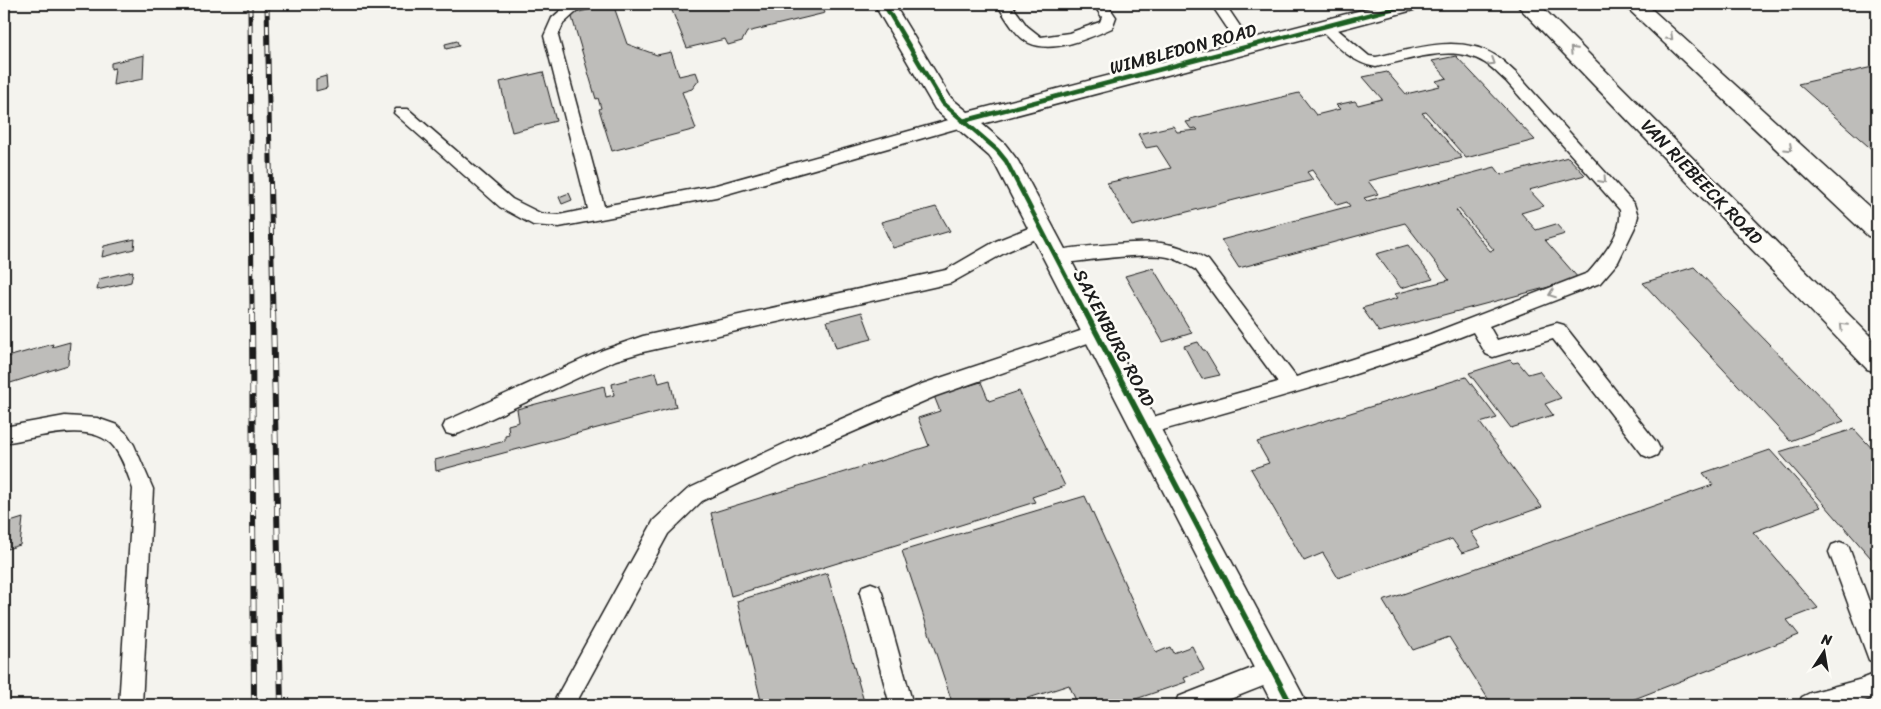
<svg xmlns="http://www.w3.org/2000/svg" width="1881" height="709" viewBox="0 0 1881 709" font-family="Sriracha,sans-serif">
<rect width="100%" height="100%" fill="#f4f3ee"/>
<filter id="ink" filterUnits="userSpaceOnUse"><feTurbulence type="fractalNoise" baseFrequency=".02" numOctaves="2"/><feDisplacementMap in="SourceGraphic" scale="10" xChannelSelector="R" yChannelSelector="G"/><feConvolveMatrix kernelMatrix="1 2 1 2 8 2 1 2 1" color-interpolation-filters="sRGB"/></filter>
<g filter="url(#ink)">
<g fill="#bebdba" stroke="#1c1c1c" fill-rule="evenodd">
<path d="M613 4 627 44 657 55 671 52 679 76 696 72 699 80 692 89 682 92 696 129 612 151 599 109 601 108 598 98 596 99 571 14Z"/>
<path d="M688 4H821L825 13 747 32 742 41 728 45 725 39 687 48 671 8Z"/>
<path d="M457 41 459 46 446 49 445 44Z"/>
<path d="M144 55 143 79 113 85 115 68 111 69V63Z"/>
<path d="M1456 56 1535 140 1466 158 1426 112 1422 113 1462 158 1368 181 1378 194 1364 198 1367 201 1495 167 1501 175 1568 157 1585 175 1529 190 1544 206 1521 213 1536 230 1556 224 1565 234 1545 240 1579 279 1379 332 1362 308 1398 298 1395 294 1449 280 1405 223 1239 268 1221 240 1350 206 1347 202 1337 205 1312 170 1307 172 1313 180 1132 226 1107 183 1171 168 1157 146 1146 148 1138 134 1173 126 1177 132 1198 130 1196 128 1191 129 1186 122 1191 121 1190 119 1299 93 1316 115 1340 109 1336 105 1355 101 1358 105 1382 99 1363 77 1387 72 1406 94 1440 86 1436 81 1447 78 1432 61ZM1459 209 1494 250 1490 251 1456 210Z"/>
<path d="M1877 66V154L1798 84Z"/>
<path d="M543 72 556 121 512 132 500 82Z"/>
<path d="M326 76 327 88 316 91V79Z"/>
<path d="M569 193 572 200 562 204 559 197Z"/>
<path d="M936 207 950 231 893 248 881 222Z"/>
<path d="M135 239 134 249 102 257 104 246Z"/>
<path d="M1408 245 1433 279 1401 288 1376 254Z"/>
<path d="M1694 267 1844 421 1790 441 1643 283Z"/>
<path d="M1153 268 1192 333 1163 342 1125 276Z"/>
<path d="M133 271 131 282 97 290 99 279Z"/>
<path d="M862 312 872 339 836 348 827 321Z"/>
<path d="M70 342 68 365 4 385V358L53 344 52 347Z"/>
<path d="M1198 342 1203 350H1205L1220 375 1202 379 1184 346Z"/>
<path d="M1510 360 1513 363 1518 362 1528 374 1539 371 1561 398 1545 404 1553 415 1511 428 1469 373Z"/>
<path d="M656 372 659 383 670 380 676 407 436 471 435 460 505 441V436L509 435 508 425 519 422 517 409 604 386 606 397 614 395 612 384Z"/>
<path d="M1466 377 1497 418 1480 423 1542 507 1471 532 1481 547 1462 553 1452 539 1338 578 1323 553 1304 561 1251 469 1269 463 1257 442Z"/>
<path d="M981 382 989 401 1019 391 1065 486 1032 497 1035 502 731 596 711 513 929 446 918 418 940 411 934 396Z"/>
<path d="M1854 429 1877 454V565L1779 452Z"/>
<path d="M1770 450 1821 507 1753 532 1818 608 1787 620 1799 635 1619 705H1492L1449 637 1413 650 1383 601 1713 485 1703 473Z"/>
<path d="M1085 496 1156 653 1170 647 1173 653 1192 646 1204 670 1184 678 1186 682 1118 705H1078L1069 685 1007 705H953L902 551Z"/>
<path d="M23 518 20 545 4 550V524Z"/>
<path d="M827 573 865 705H762L737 601Z"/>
</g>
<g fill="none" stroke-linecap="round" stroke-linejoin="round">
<defs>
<g id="service">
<path d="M568 4H585L563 24 558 36 604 206 716 185 963 116 969 117 971 121 969 125 716 197 559 227 533 225 500 207 394 113 396 109H408L512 199 542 214 559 215 588 209 544 36 552 18Z"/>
<path d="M997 4H1011L1027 26 1041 37 1069 33 1100 22 1102 17 1093 4H1107L1116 17 1112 28C1090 38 1053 54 1029 43 1015 36 1005 16 997 4Z"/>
<path d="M1211 4H1225L1254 47 1252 50H1242Z"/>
<path d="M1325 21 1330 23 1369 56 1376 57C1415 49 1459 33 1496 56 1503 60 1510 68 1516 73L1634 204 1638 216 1635 227 1618 262 1600 283 1489 326 1497 340 1557 323 1564 325 1657 443 1660 449 1657 455 1650 458 1643 455 1553 339 1493 357 1486 354 1473 332C1366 375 1255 404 1145 435L1138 433 1135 427 1138 421 1278 382 1196 270C1187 265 1178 259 1168 257 1141 252 1085 261 1056 264L1050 262 1047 257 1050 252C1067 247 1143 241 1161 243 1178 245 1194 252 1208 260L1296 377 1430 334 1588 273C1602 257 1623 233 1620 210L1506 81C1499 75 1492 67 1485 63 1453 43 1410 60 1376 67 1352 63 1337 46 1320 29L1318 26 1320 23Z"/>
<path d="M1041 223 1047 224 1050 229 1047 234 1008 251 951 283 643 352 616 360 460 433 453 435 446 433 443 427 446 421 603 350 643 336 946 270 996 241Z"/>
<path d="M1095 326 1102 328 1104 333 1102 338 936 396 800 455 702 501 668 534 575 705H552L654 520 688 489 786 443 922 384Z"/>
<path d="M65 416 97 418 117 425 127 434 134 445 153 489 142 705H119L133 489C128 475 123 459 114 447 91 419 34 439 4 443V427Z"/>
<path d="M1840 542 1848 545 1877 623V663L1869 660 1829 552 1832 545Z"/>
<path d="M871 583 879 586 882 593 913 705H890L860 593 863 586Z"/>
<path d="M1273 660 1281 663 1284 671 1281 679 1215 705H1175L1178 697Z"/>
<path d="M1877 673V696C1853 708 1824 707 1798 705L1802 697 1810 693 1862 679Z"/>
</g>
<path id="minor" d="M874 4H894L951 98 968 112 1385 4H1421L1417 9 982 124 1005 144 1018 161 1308 705H1273L996 166 989 156 935 109Z"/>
<g id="primary">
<path d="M1516 4H1539L1877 343V372L1867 369Z"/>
<path d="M1623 4H1646L1877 214V238L1868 236Z"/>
</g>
</defs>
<use href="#service" stroke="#1c1c1c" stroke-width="3"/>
<use href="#minor" stroke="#1c1c1c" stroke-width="3"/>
<use href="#primary" stroke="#1c1c1c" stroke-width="3"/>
<use href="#service" fill="#fdfcf7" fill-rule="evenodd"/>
<use href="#minor" fill="#fdfcf7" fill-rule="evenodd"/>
<use href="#primary" fill="#fdfcf7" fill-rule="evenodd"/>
<defs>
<g id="rail-far1">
<path d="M250 4 252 313"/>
<path d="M267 4 273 313"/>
</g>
<g id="rail">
<path d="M252 311 254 705"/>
<path d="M273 311 281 705"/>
</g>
</defs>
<use href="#rail-far1" stroke="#1c1c1c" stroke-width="5"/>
<use href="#rail" stroke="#1c1c1c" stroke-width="6"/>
<use href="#rail-far1" stroke="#fdfcf7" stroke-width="3" stroke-dasharray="10" stroke-linecap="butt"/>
<use href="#rail" stroke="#fdfcf7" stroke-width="4.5" stroke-dasharray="12" stroke-linecap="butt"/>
<defs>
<g id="cycleway-far1">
<path d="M884 4 943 103 997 150 1006 161 1085 313"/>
<path d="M963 121 1410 4"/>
</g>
<path id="cycleway" d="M1085 311 1291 705"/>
</defs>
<use href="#cycleway-far1" stroke="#fdfcf7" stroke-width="7"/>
<use href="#cycleway" stroke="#fdfcf7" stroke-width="9"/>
<use href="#cycleway-far1" stroke="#1b5e20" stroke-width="4.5"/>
<use href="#cycleway" stroke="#1b5e20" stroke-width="5.5"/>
</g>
<defs><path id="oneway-chevron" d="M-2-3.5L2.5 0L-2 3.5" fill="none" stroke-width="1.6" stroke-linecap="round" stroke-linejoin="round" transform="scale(1.25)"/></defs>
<g stroke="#989794">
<use href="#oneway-chevron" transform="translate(1670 37) rotate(43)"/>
<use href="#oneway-chevron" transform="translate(1573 50) rotate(-134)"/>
<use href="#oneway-chevron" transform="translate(1492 62) rotate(32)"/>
<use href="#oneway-chevron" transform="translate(1789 148) rotate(43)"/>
<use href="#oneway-chevron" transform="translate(1603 180) rotate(48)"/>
<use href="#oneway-chevron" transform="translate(1552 294) rotate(159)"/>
<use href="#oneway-chevron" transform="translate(1843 326) rotate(-134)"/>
</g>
</g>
<g text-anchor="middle" stroke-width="5" stroke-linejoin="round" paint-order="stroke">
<g font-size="18" fill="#1c1c1c" stroke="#fdfcf7">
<text transform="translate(1183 49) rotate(-15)" y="6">WIMBLEDON ROAD</text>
<text transform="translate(1702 182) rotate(46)" y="6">VAN RIEBEECK ROAD</text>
<text transform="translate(1114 338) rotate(62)" y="6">SAXENBURG ROAD</text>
</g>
</g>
<rect width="1881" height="709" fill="none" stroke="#fdfcf7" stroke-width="20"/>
<rect x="10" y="10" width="1861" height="689" fill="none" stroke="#1c1c1c" stroke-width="2" filter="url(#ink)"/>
<g transform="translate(1824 652) rotate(12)" stroke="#fdfcf7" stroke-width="4" paint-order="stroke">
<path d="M0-4L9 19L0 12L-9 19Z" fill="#1c1c1c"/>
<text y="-8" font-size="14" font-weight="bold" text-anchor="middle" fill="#1c1c1c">N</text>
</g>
</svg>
